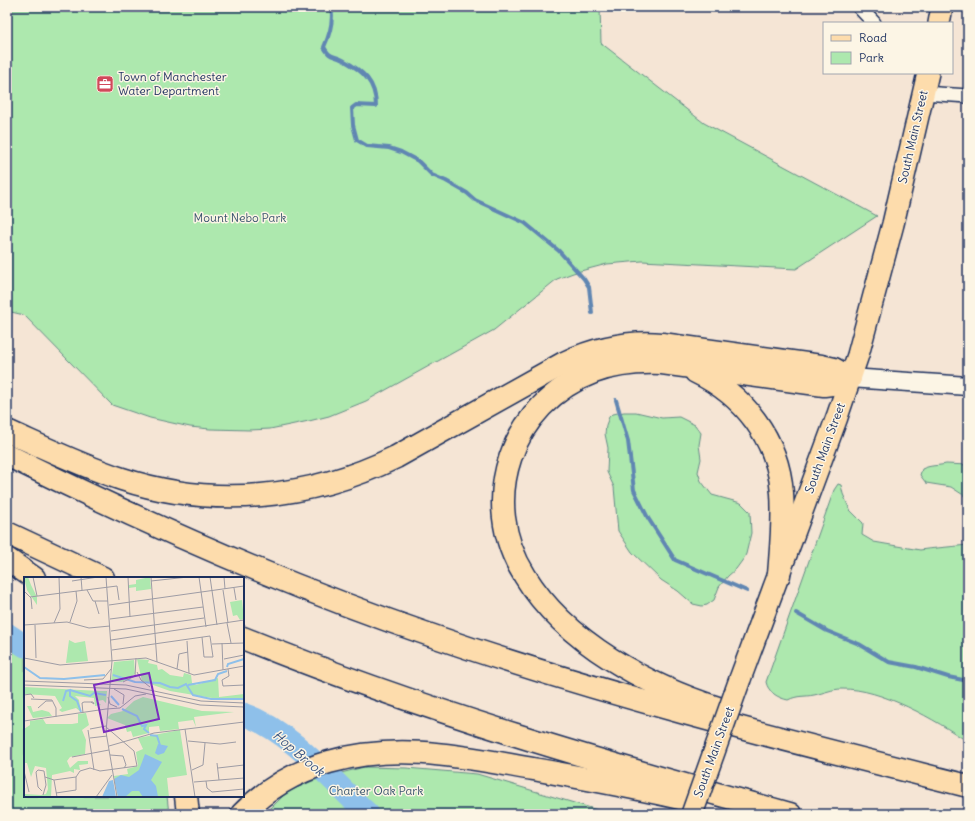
<svg xmlns="http://www.w3.org/2000/svg" width="975" height="821" viewBox="0 0 975 821" font-family="Delius,sans-serif">
<rect width="100%" height="100%" fill="#f5e5d5"/>
<filter id="ink" filterUnits="userSpaceOnUse"><feTurbulence type="fractalNoise" baseFrequency=".025" numOctaves="2"/><feDisplacementMap in="SourceGraphic" scale="8" xChannelSelector="R" yChannelSelector="G"/><feConvolveMatrix kernelMatrix="1 2 1 2 8 2 1 2 1" color-interpolation-filters="sRGB"/></filter>
<g filter="url(#ink)">
<g fill="#ade8ae" stroke="#648c86">
<path d="M7 7H600L601 43 704 123 877 216 796 269 642 261 607 264 573 273 557 279 494 330 366 401 329 416 309 421 270 429 250 430 210 429 190 427 150 418 112 405 24 315 7 311Z"/>
<path d="M624 412H636L662 418 679 417 695 425 701 433 699 445 701 459 698 472 701 481 712 495 741 503 750 512 751 533 746 554 744 558 736 569 728 576 719 587 714 600 707 605 702 606 693 604 678 591 661 580 632 552 618 531 614 487 607 472 608 448 605 434 606 425 609 417 612 414Z"/>
<path d="M946 464 968 465V498L951 487 926 483 920 475 922 469C930 465 938 466 946 464Z"/>
<path d="M838 484 841 485 843 494 850 510 863 523 862 535 874 542 920 550 927 549 968 545V742C936 720 881 688 842 689 832 689 824 693 814 695 804 697 798 695 788 700 778 698 768 692 766 682L834 490Z"/>
<path d="M7 627 25 643V796H167L169 814H7Z"/>
<path d="M364 767 406 768 477 774 611 814H265L287 792 315 780Z"/>
</g>
<g fill="none" stroke-linecap="round" stroke-linejoin="round">
<g stroke="#6086b2" stroke-width="4">
<path d="M331 7C334 21 330 34 324 47 331 59 332 54 343 60 363 71 376 82 376 106L356 105 352 108 353 125 357 140 367 146 389 148 401 152 418 161 432 175 446 181 467 193 475 200 525 223 559 251 584 279 589 287 592 313"/>
<path d="M616 400 628 441 634 490 648 518 675 560 747 591"/>
<path d="M796 613 827 631 859 644 889 662 916 667 948 677 968 681"/>
</g>
<g stroke="#8ec0ea" stroke-width="23">
<path d="M7 634 25 646"/>
<path d="M243 714C290 730 332 781 368 814"/>
</g>
<defs>
<g id="street">
<path d="M859 7 874 23"/>
<path d="M923 93 968 96"/>
</g>
<path id="secondary" d="M850 378 968 386"/>
<g id="primary">
<path d="M939 23 942 7"/>
<path d="M740 679 837 417 858 355 893 224 928 73"/>
</g>
<g id="highway">
<path d="M696 372C744 395 778 439 782 493 784 520 781 548 779 575"/>
<path d="M7 431C45 448 82 466 122 479 214 509 310 499 396 457L564 363C596 348 627 341 662 344L821 366 834 369 850 378"/>
<path d="M7 455C146 524 288 587 436 637 610 697 789 741 968 786"/>
<path d="M7 533 103 578"/>
<path d="M7 559 34 578"/>
<path d="M243 638C421 710 605 764 790 814"/>
<path d="M721 709C648 686 566 643 525 576 477 501 511 403 594 372 616 364 639 362 662 363L824 385 839 383 850 378"/>
<path d="M186 796 188 814"/>
<path d="M242 814C267 788 295 772 329 762 399 742 463 757 533 769 583 778 634 787 684 799"/>
</g>
</defs>
<use href="#street" stroke="#1b2f5e" stroke-width="16"/>
<use href="#secondary" stroke="#1b2f5e" stroke-width="21"/>
<use href="#primary" stroke="#1b2f5e" stroke-width="24"/>
<use href="#highway" stroke="#1b2f5e" stroke-width="25"/>
<use href="#street" stroke="#fcf5e5" stroke-width="13"/>
<use href="#secondary" stroke="#fcf5e5" stroke-width="18"/>
<use href="#primary" stroke="#fddcac" stroke-width="21"/>
<use href="#highway" stroke="#fddcac" stroke-width="22"/>
<defs>
<path id="primary-bridge" d="M692 814 740 679"/>
</defs>
<use href="#primary-bridge" stroke="#1b2f5e" stroke-width="24" stroke-linecap="butt"/>
<use href="#primary-bridge" stroke="#fddcac" stroke-width="21"/>
</g>
</g>
<defs>
<symbol id="office-square" viewBox="-11 -11 22 22"><rect x="-9" y="-9" width="18" height="18" rx="4" fill="#d1495b" stroke="#fcf5e5"/><path d="M-6-3h4V-5.5h4V-3h4V5H-6ZM-1-4.5V-3h2v-1.5ZM-6 0V1H6V0Z" fill="#fff"/></symbol>
</defs>
<g fill-rule="evenodd">
<use href="#office-square" x="95" y="74" width="20" height="20"/>
</g>
<g text-anchor="middle" stroke-width="3" stroke-linejoin="round" paint-order="stroke">
<g font-size="12" fill="#1b2f5e" stroke="#fcf5e5" text-anchor="start">
<text x="118" y="81">Town of Manchester<tspan x="118" dy="14">Water Department</tspan></text>
</g>
<g font-size="12" fill="#1b2f5e" stroke="#fcf5e5">
<text transform="translate(913 137) rotate(-77)" y="4">South Main Street</text>
<text transform="translate(825 448) rotate(-70)" y="4">South Main Street</text>
<text transform="translate(714 752) rotate(-70)" y="4">South Main Street</text>
</g>
<g font-size="12" fill="#38546e" stroke="#fcf5e5">
<text x="240" y="222">Mount Nebo Park</text>
<text x="376" y="795">Charter Oak Park</text>
</g>
<g font-size="13" font-style="italic" fill="#385381" stroke="#fcf5e5">
<text transform="translate(299 753) rotate(40)" y="5">Hop Brook</text>
</g>
</g>
<g transform="translate(24 577)">
<rect width="220" height="220" fill="#f5e5d5"/>
<path d="M0 0H4L7 8 13 20V28L3 13ZM126 0 127 12 105 15 112 14V10L105 11V8L112 7V3ZM218 23 220 42 216 43 213 38 209 39 206 25ZM45 63 51 66 61 64 64 84 42 86ZM113 82 125 83 124 86 133 88 134 93 138 92 146 98 159 100 160 96 167 98 168 106 172 108 194 101 195 120 220 117V122H194L146 114 118 104ZM110 83 111 97 98 105 87 104 90 85ZM0 110 76 114H83L82 126 79 123 73 124 77 128 71 129 70 121 51 119 55 123 57 135 52 131 38 135 35 133 38 131 31 119 0 117ZM119 120 178 134 210 135 170 140 172 150 169 143 154 145 155 152 136 154 135 149 125 150V156L109 160 107 154 103 155 101 148 83 141 87 137 99 134 110 124ZM3 129H7L9 135 18 133 25 135 28 139 9 141ZM62 136 65 148 58 153 62 163 61 177 46 180 43 184 46 191 54 184H64V187L55 188 56 193 50 192V196L46 194 28 198 27 220H0V214L1 217 17 218 22 217 24 212 22 191 11 189 7 200 3 186H0V152L6 148V144L19 142 22 147H48L54 146V137ZM156 153 163 198 143 201 145 220H94L90 199 104 197 103 192 114 189 112 175 119 172 114 161Z" fill="#ade8ae"/>
<path d="M134 167 144 169 140 176 134 178 131 176ZM121 177 138 185 127 203 132 209 134 220H119L115 214H108L101 220H94L90 202 97 198 105 200 115 193ZM89 203 92 220H78L85 204Z" fill="#8ec0ea"/>
<path fill="none" stroke="#8ec0ea" stroke-width="2" d="M0 90 16 101 40 102 81 98M203 90 204 87 220 82M89 98 111 105 136 106 146 110 154 111 162 107 169 118 187 122H220M164 108 191 103 194 97 203 94M46 113 66 119 70 116 82 118M87 119 95 128M39 124 42 114 46 113V119L53 124 57 135M98 132 113 139 118 149 122 148 120 152 125 156M126 158 133 159 136 168"/>
<path fill="none" stroke="#9e9ca5" stroke-width="1" d="M9 0 13 19M57 0 58 13M82 0 88 84 82 155 93 220M104 0 106 40M127 0 133 85M175 0 182 50M186 0 193 48M200 0 201 12M48 4 74 0M127 4 164 0M210 11 212 23M63 13 69 24H84M199 13 204 46M0 14 7 21 8 32M6 20 93 9 95 23M71 24 75 37M85 28 220 9M86 42 179 30M46 45 53 24 52 14M30 46 36 32 35 0M203 46 207 66M0 48 43 45 65 51 86 49M11 48 12 81M87 54 180 41M87 63 220 43M163 64 165 96M198 66 199 93M188 67 220 66M88 73 186 59 189 80H180L178 60M0 81 36 88 122 81 170 98 220 89M200 82 220 78M153 92 155 77 164 75M204 92 205 99 198 103 199 109 220 108M113 95 117 103 126 110M60 103 79 102 87 92M0 104 102 108 177 124 220 126M99 105 111 99 112 81M0 108 102 112 176 128 220 130M90 112 100 118 99 127M0 118 7 117 10 121M84 120 86 127 93 130M7 122 28 123 32 131V140M14 131 22 124H28M82 132 96 131 111 119 122 117M59 136 58 126 60 125H69L70 127 67 125M0 144 82 132M66 152 82 149M161 152 171 220M64 153 70 193M66 161 83 159M164 164 196 167 212 165M85 169 130 156 220 145M86 178 99 179 102 188 100 191M48 180 85 173M193 186 195 203M194 191 220 188M168 193 179 188 181 166M0 194 5 215M21 200 30 203 52 200 56 194 66 191 76 194 113 189 110 174 82 150M30 203 33 220M182 204 183 211 188 215 220 212M170 205 220 201M18 214 14 210 12 195 14 193 20 194 22 208 19 218M32 216 52 213V200M72 220 88 198"/>
<path fill="#7b2cbf" fill-opacity="0.15" stroke="#7b2cbf" stroke-width="2" d="M125 96 135 142 80 155 70 108Z"/>
<rect width="220" height="220" fill="none" stroke="#1b2f5e" stroke-width="2"/>
</g>
<rect width="975" height="821" fill="none" stroke="#fcf5e5" stroke-width="24"/>
<rect x="12" y="12" width="951" height="797" fill="none" stroke="#1b2f5e" stroke-width="1.5" filter="url(#ink)"/>
<rect x="823" y="22" width="130" height="52" fill="#fcf5e5" stroke="#a2a6af"/>
<rect x="831" y="35" width="20" height="6" fill="#fddcac" stroke="#a2a6af"/>
<text x="859" y="42" font-size="12" fill="#1b2f5e">Road</text>
<rect x="831" y="52" width="20" height="12" fill="#ade8ae" stroke="#a2a6af"/>
<text x="859" y="62" font-size="12" fill="#1b2f5e">Park</text>
</svg>
